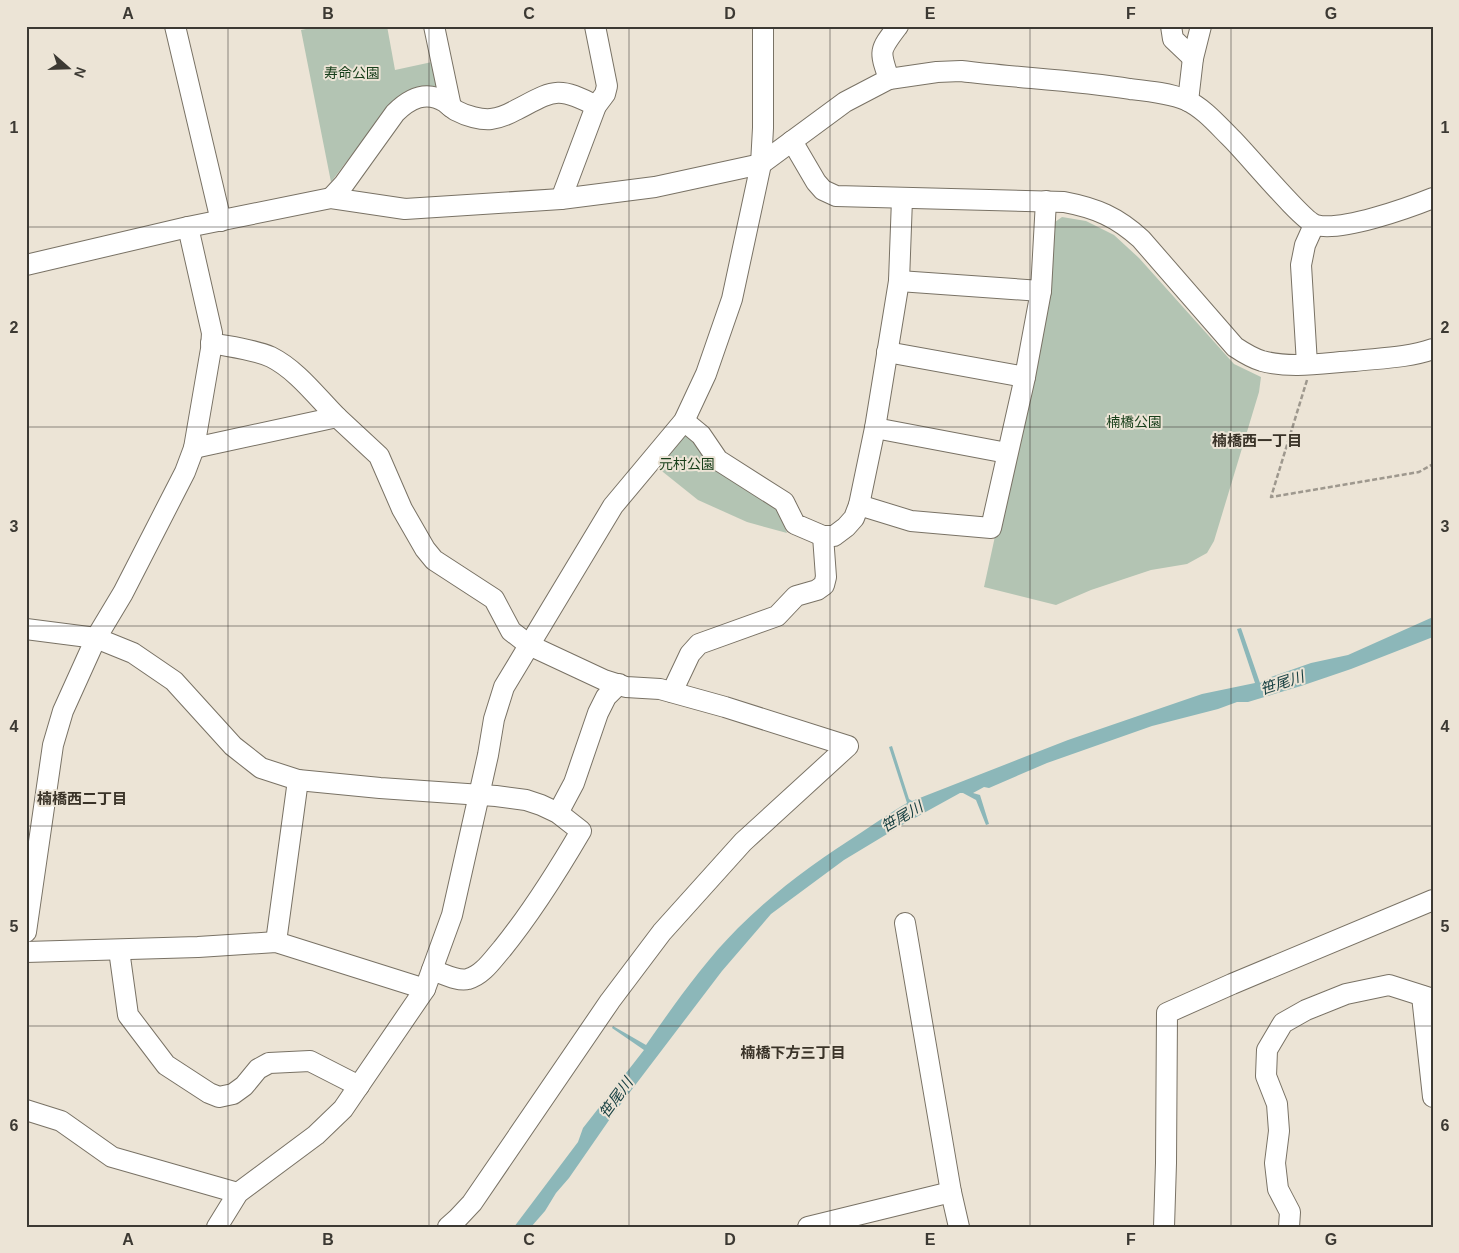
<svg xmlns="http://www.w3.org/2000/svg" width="1459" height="1253" viewBox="0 0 1459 1253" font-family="Helvetica,'Noto Sans JP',sans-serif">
<rect width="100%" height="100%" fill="#ece4d6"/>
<g fill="#b3c4b3">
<path d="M321 26H387L395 70 432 62 437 87 413 88 392 102 331 182 301 30Z"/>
<path d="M1062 217 1086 221 1114 235 1139 258 1234 364 1261 377 1259 392 1214 541 1207 553 1187 564 1151 570 1091 590 1056 605 984 587 1048 292 1055 222Z"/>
<path d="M683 432 775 503 787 533 747 522 698 500 658 468Z"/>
</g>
<path fill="#8cb7b9" d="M1433 617V637L1351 669 1301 686 1248 702H1237L1218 709 1152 726 1047 763 989 788 984 787 973 793 980 795 989 824 986 825 976 800 963 793H960L902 825 844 860 771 914 722 971 614 1113 569 1178 556 1193 545 1211 531 1227H514L578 1142 583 1128 644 1050 612 1028 613 1026 646 1045C674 1005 703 963 738 928 775 891 818 860 862 832 877 822 891 812 907 803L889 747 892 746 909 799 912 801 1068 740 1202 694 1255 683 1237 629 1241 628 1260 683 1271 677 1311 663 1348 655Z"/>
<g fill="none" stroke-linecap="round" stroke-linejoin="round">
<defs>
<g id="minor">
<path d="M175 26 221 221"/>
<path d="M434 26 451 107"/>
<path d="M1171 26 1173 39 1193 58"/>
<path d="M889 79C879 50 879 51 898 26"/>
<path d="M1188 101 1193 58 1201 26"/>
<path d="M792 141 816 182 823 190 836 196 1064 202C1096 208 1117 217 1141 239L1235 347C1244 353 1252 358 1262 361 1291 369 1324 363 1354 361 1381 358 1407 358 1433 349"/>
<path d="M331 198 344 184 395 113C409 99 426 90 445 102 449 105 453 109 457 111 466 116 481 120 491 119 500 118 507 115 516 110 553 91 557 85 596 106"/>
<path d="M561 199 596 106 605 94 607 86 595 26"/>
<path d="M26 265 188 227 331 198 405 209 561 199 655 187 761 164 845 102 889 79 937 72 961 71C1017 78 1074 80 1130 89 1148 91 1169 93 1186 100 1203 108 1216 123 1229 136 1245 151 1302 221 1316 225 1341 232 1408 208 1433 198"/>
<path d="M899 281 1041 291"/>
<path d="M211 343C231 347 253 349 271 357 297 370 317 397 337 417"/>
<path d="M887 352 1025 377"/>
<path d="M1307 364 1301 265 1305 245 1314 225"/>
<path d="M684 421 701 435 718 460 784 502 795 524 823 536H834L846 527 854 518 859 505 875 428 899 281 902 199"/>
<path d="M875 428 1007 453"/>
<path d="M194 448 337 417 379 456 402 509 425 549 434 560 494 599 511 631 529 645 604 680 626 687 660 689 725 707 848 746 743 842 662 932 610 1001 472 1203 457 1219 448 1227"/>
<path d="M859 505 911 521 991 528 1025 377 1041 291 1046 201"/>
<path d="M26 629 96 638 133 653 174 681 233 746 261 768 298 780 380 788 496 796 526 800 541 805 558 813 581 831C557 872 532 912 502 949 493 959 483 975 468 979 458 982 442 973 432 970"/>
<path d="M672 692 690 654 699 644 777 616 796 596 817 590 824 585 826 577 823 536"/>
<path d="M558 813 574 783 598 713 606 697 619 684"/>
<path d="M905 923 951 1192 959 1227"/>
<path d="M26 932 53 745 63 711 96 638 123 593 185 472 194 448 211 349 212 333 188 227"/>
<path d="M276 942 298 780"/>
<path d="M119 950 128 1015 166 1065 209 1093 219 1097 233 1094 244 1086 258 1069 269 1063 310 1061 359 1086"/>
<path d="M26 952 198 947 276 942 425 989"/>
<path d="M1422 996 1433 1097"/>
<path d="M26 1110 61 1121 112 1157 238 1193"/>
<path d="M217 1227 238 1193 316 1135 343 1109 425 989 452 915 488 755 494 719 504 687 613 506 684 421 706 374 732 299 761 164 763 128V26"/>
<path d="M808 1227 951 1192"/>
<path d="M1164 1227 1166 1163 1167 1013 1232 984 1433 900"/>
<path d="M1289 1227 1290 1212 1278 1189 1275 1163 1279 1131 1277 1104 1266 1076 1267 1050 1283 1023 1306 1010 1346 994 1389 985 1433 999"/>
</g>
</defs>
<use href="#minor" stroke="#797265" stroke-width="22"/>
<path stroke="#9e988e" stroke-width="2.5" stroke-dasharray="5 2.5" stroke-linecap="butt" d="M1307 380 1271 497 1419 472 1433 464"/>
<use href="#minor" stroke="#fff" stroke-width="20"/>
</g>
<path fill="none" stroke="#3c3933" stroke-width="1" stroke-opacity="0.55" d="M228 26V1227M429 26V1227M629 26V1227M830 26V1227M1030 26V1227M1231 26V1227M26 227H1433M26 427H1433M26 626H1433M26 826H1433M26 1026H1433"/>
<g text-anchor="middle" stroke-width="4" stroke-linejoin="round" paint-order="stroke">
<g font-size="14" fill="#173e19" stroke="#ece4d6">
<text x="352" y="78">寿命公園</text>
<text x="1134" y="427">楠橋公園</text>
<text x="687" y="469">元村公園</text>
</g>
<g font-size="15" font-weight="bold" fill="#3a3328" stroke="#ece4d6">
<text x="1257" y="446">楠橋西一丁目</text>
<text x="82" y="804">楠橋西二丁目</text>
<text x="793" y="1058">楠橋下方三丁目</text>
</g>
<g font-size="15" font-style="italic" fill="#163f41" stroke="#ece4d6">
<text transform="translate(1282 683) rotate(-18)" y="5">笹尾川</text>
<text transform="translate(902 817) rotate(-30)" y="5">笹尾川</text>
<text transform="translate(616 1098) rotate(-54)" y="5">笹尾川</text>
</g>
</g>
<rect width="1459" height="1253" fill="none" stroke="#ece4d6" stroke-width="55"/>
<g transform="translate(68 68) rotate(110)" stroke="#ece4d6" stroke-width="4" paint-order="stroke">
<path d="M0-4L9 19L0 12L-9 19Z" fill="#3c3933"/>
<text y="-8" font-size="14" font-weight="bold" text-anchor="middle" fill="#3c3933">N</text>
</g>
<rect x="28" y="28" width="1404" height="1198" fill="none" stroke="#3c3933" stroke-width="2"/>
<g font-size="16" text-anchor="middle" font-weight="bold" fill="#3c3933">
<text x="128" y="19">A</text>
<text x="328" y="19">B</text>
<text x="529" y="19">C</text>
<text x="730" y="19">D</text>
<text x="930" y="19">E</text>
<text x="1131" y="19">F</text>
<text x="1331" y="19">G</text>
<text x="14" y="133">1</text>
<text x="1445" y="133">1</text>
<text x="14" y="333">2</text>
<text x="1445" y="333">2</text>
<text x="14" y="532">3</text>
<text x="1445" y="532">3</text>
<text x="14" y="732">4</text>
<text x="1445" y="732">4</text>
<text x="14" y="932">5</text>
<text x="1445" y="932">5</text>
<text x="14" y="1131">6</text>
<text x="1445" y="1131">6</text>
<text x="128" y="1245">A</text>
<text x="328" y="1245">B</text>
<text x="529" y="1245">C</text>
<text x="730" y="1245">D</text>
<text x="930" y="1245">E</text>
<text x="1131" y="1245">F</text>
<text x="1331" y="1245">G</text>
</g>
</svg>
